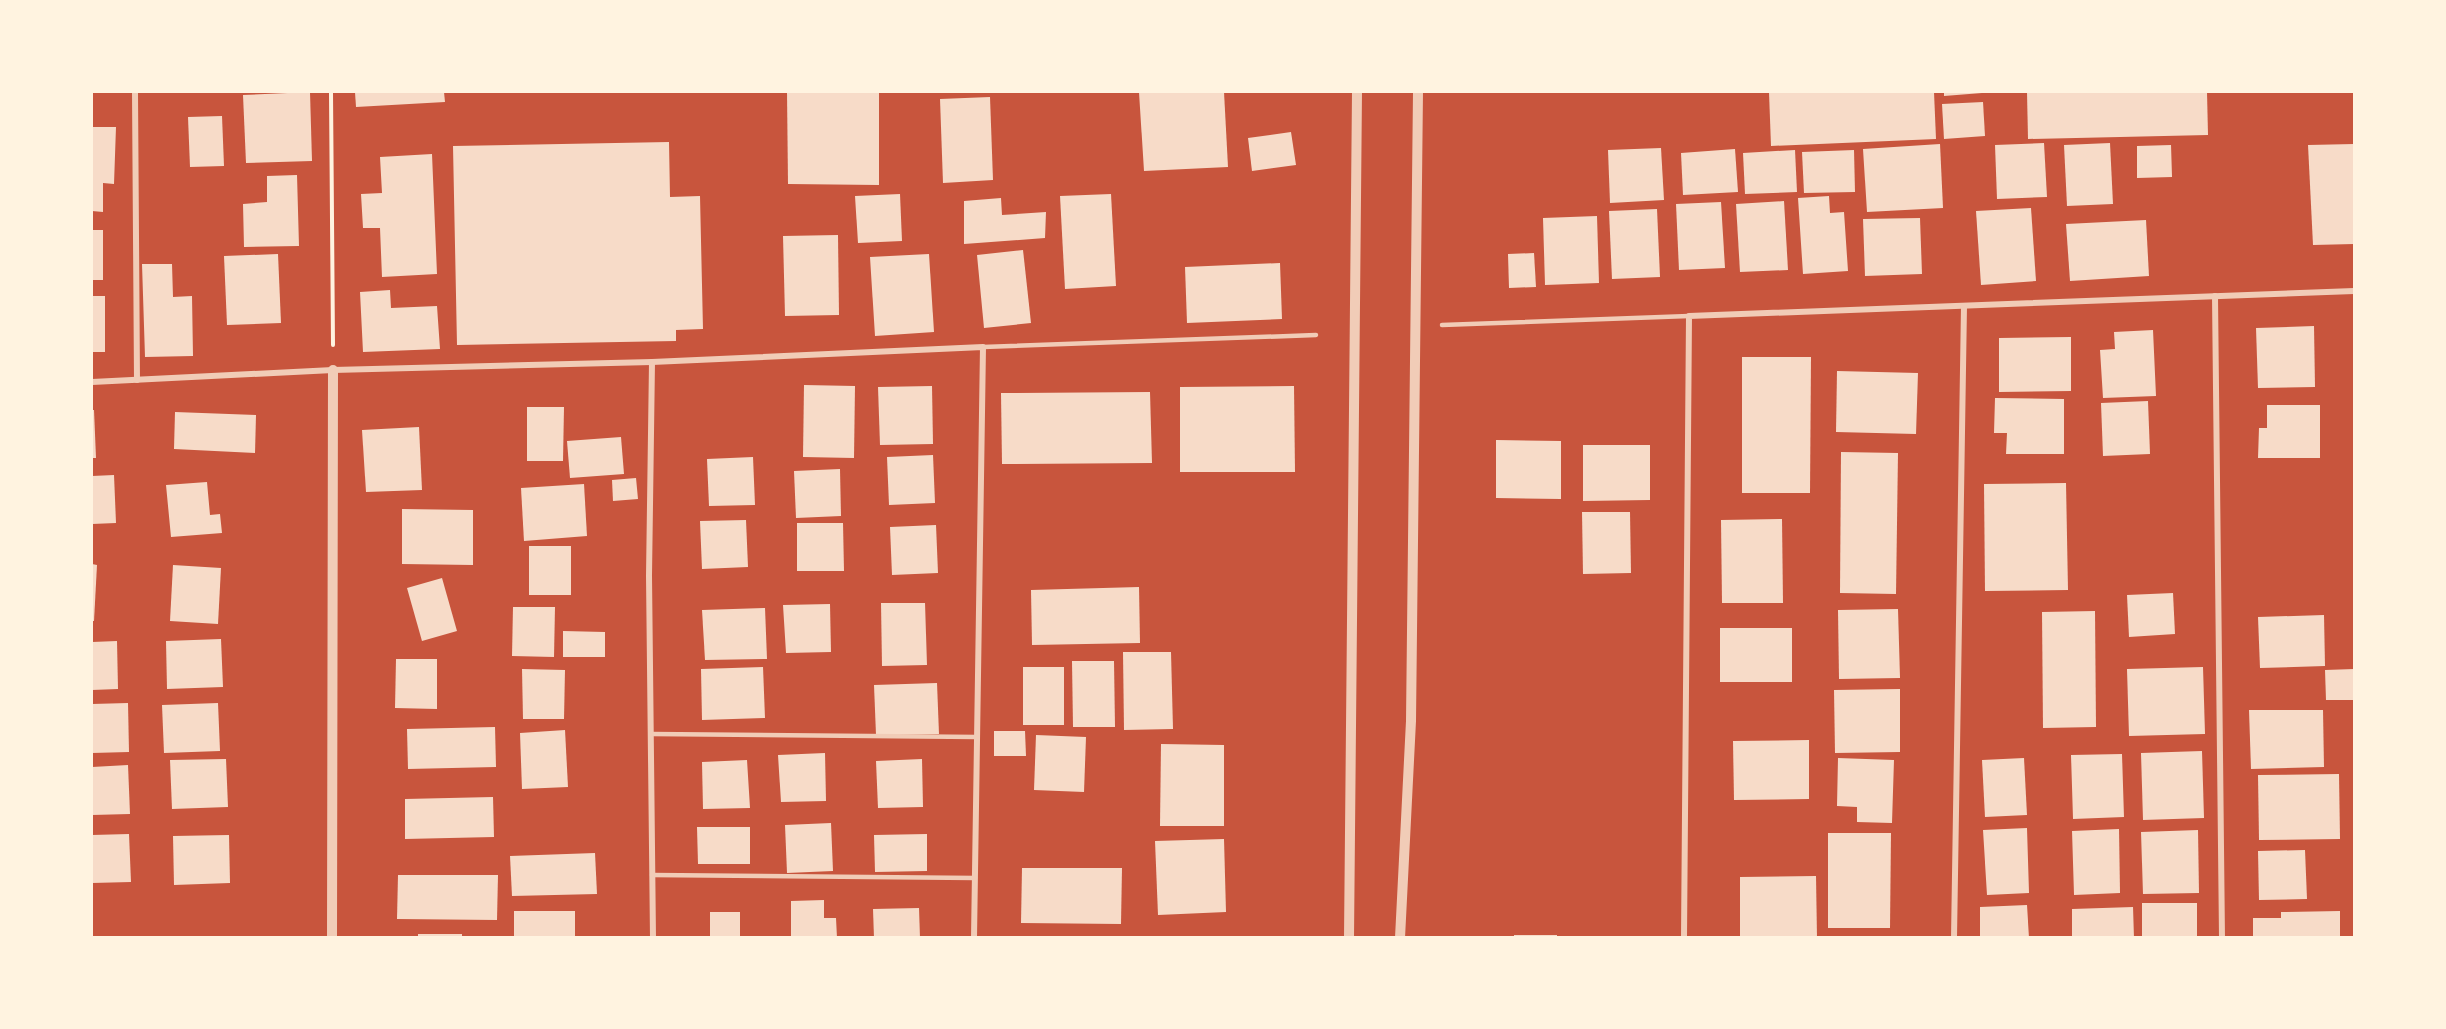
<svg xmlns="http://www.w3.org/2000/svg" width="2446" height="1029" viewBox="0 0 2446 1029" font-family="'Fira Sans',sans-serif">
<rect width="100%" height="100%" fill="#c8553d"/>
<g fill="#f7dbc8">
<path d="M310 92 312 161 246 163 243 95Z"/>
<path d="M355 92H444L445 102 356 107Z"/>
<path d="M787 92H879V185L788 184Z"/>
<path d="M1139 92H1224L1228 167 1144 171Z"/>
<path d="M1769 92H1934L1936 139 1771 146Z"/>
<path d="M1944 92H1982V93L1944 96Z"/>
<path d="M2027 92H2207L2208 135 2028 139Z"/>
<path d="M990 97 993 180 943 183 940 99Z"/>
<path d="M1983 102 1985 136 1944 139 1942 104Z"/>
<path d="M222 116 224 166 190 167 188 117Z"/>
<path d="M92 127H116L114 184 103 183V212L92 211Z"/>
<path d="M1291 132 1296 165 1252 171 1248 138Z"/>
<path d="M669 142 670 197 700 196 703 329 676 330V341L457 345 453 146Z"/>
<path d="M2044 143 2047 197 1997 199 1995 145Z"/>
<path d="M2110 143 2113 204 2067 206 2064 145Z"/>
<path d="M1940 144 1943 208 1867 212 1863 149Z"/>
<path d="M2354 144V244L2313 245 2308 145Z"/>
<path d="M2171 145 2172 177 2137 178V146Z"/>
<path d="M1661 148 1664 200 1610 203 1608 150Z"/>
<path d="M1735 149 1738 192 1683 195 1681 153Z"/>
<path d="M1795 150 1797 192 1745 194 1743 153Z"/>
<path d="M1854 150 1855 192 1804 193 1802 152Z"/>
<path d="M432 154 437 274 382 277 380 228H363L361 194 382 193 380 157Z"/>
<path d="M297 175 299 246 244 247 243 204 267 202V176Z"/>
<path d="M900 194 902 241 858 243 855 196Z"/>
<path d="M1111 194 1116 286 1065 289 1060 196Z"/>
<path d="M1829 196 1830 213 1844 212 1848 271 1803 274 1798 198Z"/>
<path d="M1001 198 1002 215 1046 212 1045 238 964 244V201Z"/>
<path d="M1784 201 1788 270 1740 272 1736 204Z"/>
<path d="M1721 202 1725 268 1679 270 1676 204Z"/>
<path d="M2031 208 2036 281 1981 285 1976 211Z"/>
<path d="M1657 209 1660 277 1612 279 1609 211Z"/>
<path d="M1597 216 1599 283 1545 285 1543 218Z"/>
<path d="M1920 218 1922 274 1865 276 1863 219Z"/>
<path d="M2146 220 2149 276 2070 281 2066 224Z"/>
<rect x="92" y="230" width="11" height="50"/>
<path d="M838 235 839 315 785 316 783 236Z"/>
<path d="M1023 250 1031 323 984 328 977 255Z"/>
<path d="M1534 253 1536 287 1509 288 1508 254Z"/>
<path d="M278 254 281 323 227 325 224 256Z"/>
<path d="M929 254 934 332 875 336 870 257Z"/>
<path d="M1280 263 1282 319 1187 323 1185 267Z"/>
<path d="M142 264H172L173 297 192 296 193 356 145 357Z"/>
<path d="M390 290 391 308 437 306 440 349 363 352 360 292Z"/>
<rect x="92" y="296" width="13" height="56"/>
<path d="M2314 326 2315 387 2258 388 2256 328Z"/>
<path d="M2153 330 2156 396 2103 398 2100 350 2115 349 2114 332Z"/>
<path d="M2071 337V391L1999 392V338Z"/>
<path d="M1742 357H1811L1810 493H1742Z"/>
<path d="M1837 371 1918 373 1916 434 1836 432Z"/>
<path d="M804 385 855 386 854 458 803 457Z"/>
<path d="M932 386 933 444 880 445 878 387Z"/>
<path d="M1294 386 1295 472H1180V387Z"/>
<path d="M1150 392 1152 463 1002 464 1001 393Z"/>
<path d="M1995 398 2064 399V454H2006L2007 433H1994Z"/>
<path d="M2148 401 2150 454 2103 456 2101 403Z"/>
<path d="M2267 405H2320V458H2258L2259 428H2267Z"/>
<path d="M527 407H564L563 461H527Z"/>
<path d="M92 410H94L96 458H92Z"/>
<path d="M175 412 256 415 255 453 174 449Z"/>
<path d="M419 427 422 490 366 492 362 430Z"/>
<path d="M621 437 624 474 570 478 567 441Z"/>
<path d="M1496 440 1561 441V499L1496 498Z"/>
<path d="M1583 445H1650V500L1583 501Z"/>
<path d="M1841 452 1898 453 1896 594 1840 593Z"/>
<path d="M933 455 935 503 889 505 887 457Z"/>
<path d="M753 457 755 505 709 506 707 459Z"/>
<path d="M840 469 841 516 796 518 794 471Z"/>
<path d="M114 475 116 523 92 524V476Z"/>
<path d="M636 478 638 499 613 501 612 480Z"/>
<path d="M207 482 210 515 220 514 222 533 171 537 166 485Z"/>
<path d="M2066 483 2068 590 1985 591 1984 484Z"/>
<path d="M584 484 587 536 524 541 521 488Z"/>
<path d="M402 509 473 510V565L402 564Z"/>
<path d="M1582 512H1630L1631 573 1583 574Z"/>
<path d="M1782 519 1783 603H1722L1721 520Z"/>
<path d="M746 520 748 567 702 569 700 521Z"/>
<path d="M797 523H843L844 571H797Z"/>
<path d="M936 525 938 573 892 575 890 527Z"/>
<rect x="529" y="546" width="42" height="49"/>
<path d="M92 564 97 565 94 621H92Z"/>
<path d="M173 565 221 568 218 624 170 621Z"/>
<path d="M442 578 457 631 422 641 407 588Z"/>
<path d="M1139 587 1140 643 1032 645 1031 590Z"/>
<path d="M2173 593 2175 634 2129 637 2127 595Z"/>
<path d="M881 603H925L927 665 882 666Z"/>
<path d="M830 604 831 652 786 653 783 605Z"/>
<path d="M513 607H555L554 657 512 656Z"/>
<path d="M765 608 767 659 705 660 702 610Z"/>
<path d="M1898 609 1900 678 1839 679 1838 610Z"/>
<path d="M2095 611 2096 727 2043 728 2042 612Z"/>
<path d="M2324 615 2325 666 2260 668 2258 617Z"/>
<rect x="1720" y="628" width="72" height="54"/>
<path d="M563 631 605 632V657H563Z"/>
<path d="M221 639 223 687 167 689 166 641Z"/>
<path d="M117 641 118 689 92 690V642Z"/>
<path d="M1123 652H1171L1173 729 1124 730Z"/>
<path d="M396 659H437V709L395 708Z"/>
<path d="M1072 661H1114L1115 727H1073Z"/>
<path d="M763 667 765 718 702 720 701 669Z"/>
<rect x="1023" y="667" width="41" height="58"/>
<path d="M2203 667 2205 734 2129 736 2127 669Z"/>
<path d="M522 669 565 670 564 719H523Z"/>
<path d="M2354 669V700H2326L2325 670Z"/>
<path d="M937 683 939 734 876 735 874 685Z"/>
<path d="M1900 689V752L1835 753 1834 690Z"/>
<path d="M128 703 129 752 92 753V704Z"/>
<path d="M218 703 220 751 164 753 162 705Z"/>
<path d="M2249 710H2323L2324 767 2251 769Z"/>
<path d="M495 727 496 767 408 769 407 729Z"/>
<path d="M565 730 568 787 522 789 520 733Z"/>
<path d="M994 731H1025L1026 756H994Z"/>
<path d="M1036 735 1086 737 1084 792 1034 790Z"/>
<path d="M1809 740V799L1734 800 1733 741Z"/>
<path d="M1161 744 1224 745V826H1160Z"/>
<path d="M2202 751 2204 818 2143 820 2141 753Z"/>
<path d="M825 753 826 801 781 802 778 755Z"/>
<path d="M2122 754 2124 817 2073 819 2071 755Z"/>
<path d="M1838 758 1894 760 1892 823 1857 822V807L1837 806Z"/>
<path d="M2024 758 2027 815 1985 817 1982 760Z"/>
<path d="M226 759 228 807 172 809 170 760Z"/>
<path d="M922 759 923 807 878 808 876 761Z"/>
<path d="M747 760 750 808 703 809 702 762Z"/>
<path d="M128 765 130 814 92 815V767Z"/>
<path d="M2339 774 2340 839 2259 840 2258 775Z"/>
<path d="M493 797 494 837 405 839V799Z"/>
<path d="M831 823 833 871 787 873 785 825Z"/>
<path d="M697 827H750V864H698Z"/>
<path d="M2027 828 2029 893 1987 895 1983 830Z"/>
<path d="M2119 829 2120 893 2074 895 2072 831Z"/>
<path d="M2198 830 2199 893 2143 894 2141 832Z"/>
<path d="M1828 833H1891L1890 928H1828Z"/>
<path d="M129 834 131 882 92 883V835Z"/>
<path d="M927 834V871L875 872 874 835Z"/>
<path d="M229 835 230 883 174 885 173 836Z"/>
<path d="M1224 839 1226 912 1158 915 1155 841Z"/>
<path d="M2305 850 2307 899 2259 900 2258 851Z"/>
<path d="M595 853 597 894 512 896 510 856Z"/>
<path d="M1022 868H1122L1121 924 1021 923Z"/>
<path d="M398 875H498L497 920 397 919Z"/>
<path d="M1816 876 1817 938H1740V877Z"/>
<path d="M824 900V918H836L837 938H791V901Z"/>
<rect x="2142" y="903" width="55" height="35"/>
<path d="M2027 905 2029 938H1980V907Z"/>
<path d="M2133 907 2134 938H2072V909Z"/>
<path d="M919 908 920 938H874L873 909Z"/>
<rect x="514" y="911" width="61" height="27"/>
<path d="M2340 911V938H2253V918H2281V912Z"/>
<rect x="710" y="912" width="30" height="26"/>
<rect x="418" y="934" width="44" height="4"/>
<rect x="1514" y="935" width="43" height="3"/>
</g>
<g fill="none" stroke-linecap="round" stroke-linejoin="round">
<path stroke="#fff3e0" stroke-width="4" d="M331 92 333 345"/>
<g stroke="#f1ccb7" stroke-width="4.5">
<path d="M1442 325 1689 316"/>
<path d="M983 347 1316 335"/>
<path d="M651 734 977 737"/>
<path d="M652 875 975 878"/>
</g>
<g stroke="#f1ccb7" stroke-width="6">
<path d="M135 92 137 380"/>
<path d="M2215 296 2222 938"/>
<path d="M652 362 649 576 653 938"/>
<path d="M92 382 333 370 652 362 983 347 974 938"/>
<path d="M1684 938 1689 316 2354 291"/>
<path d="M1954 938 1964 306"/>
</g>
<g stroke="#f1ccb7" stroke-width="10">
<path d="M332 938 333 370"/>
<path d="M1349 938 1357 92"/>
<path d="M1400 938 1411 721 1418 92"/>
</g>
</g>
<rect width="2446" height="1029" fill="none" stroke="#fff3e0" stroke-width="186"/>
</svg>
